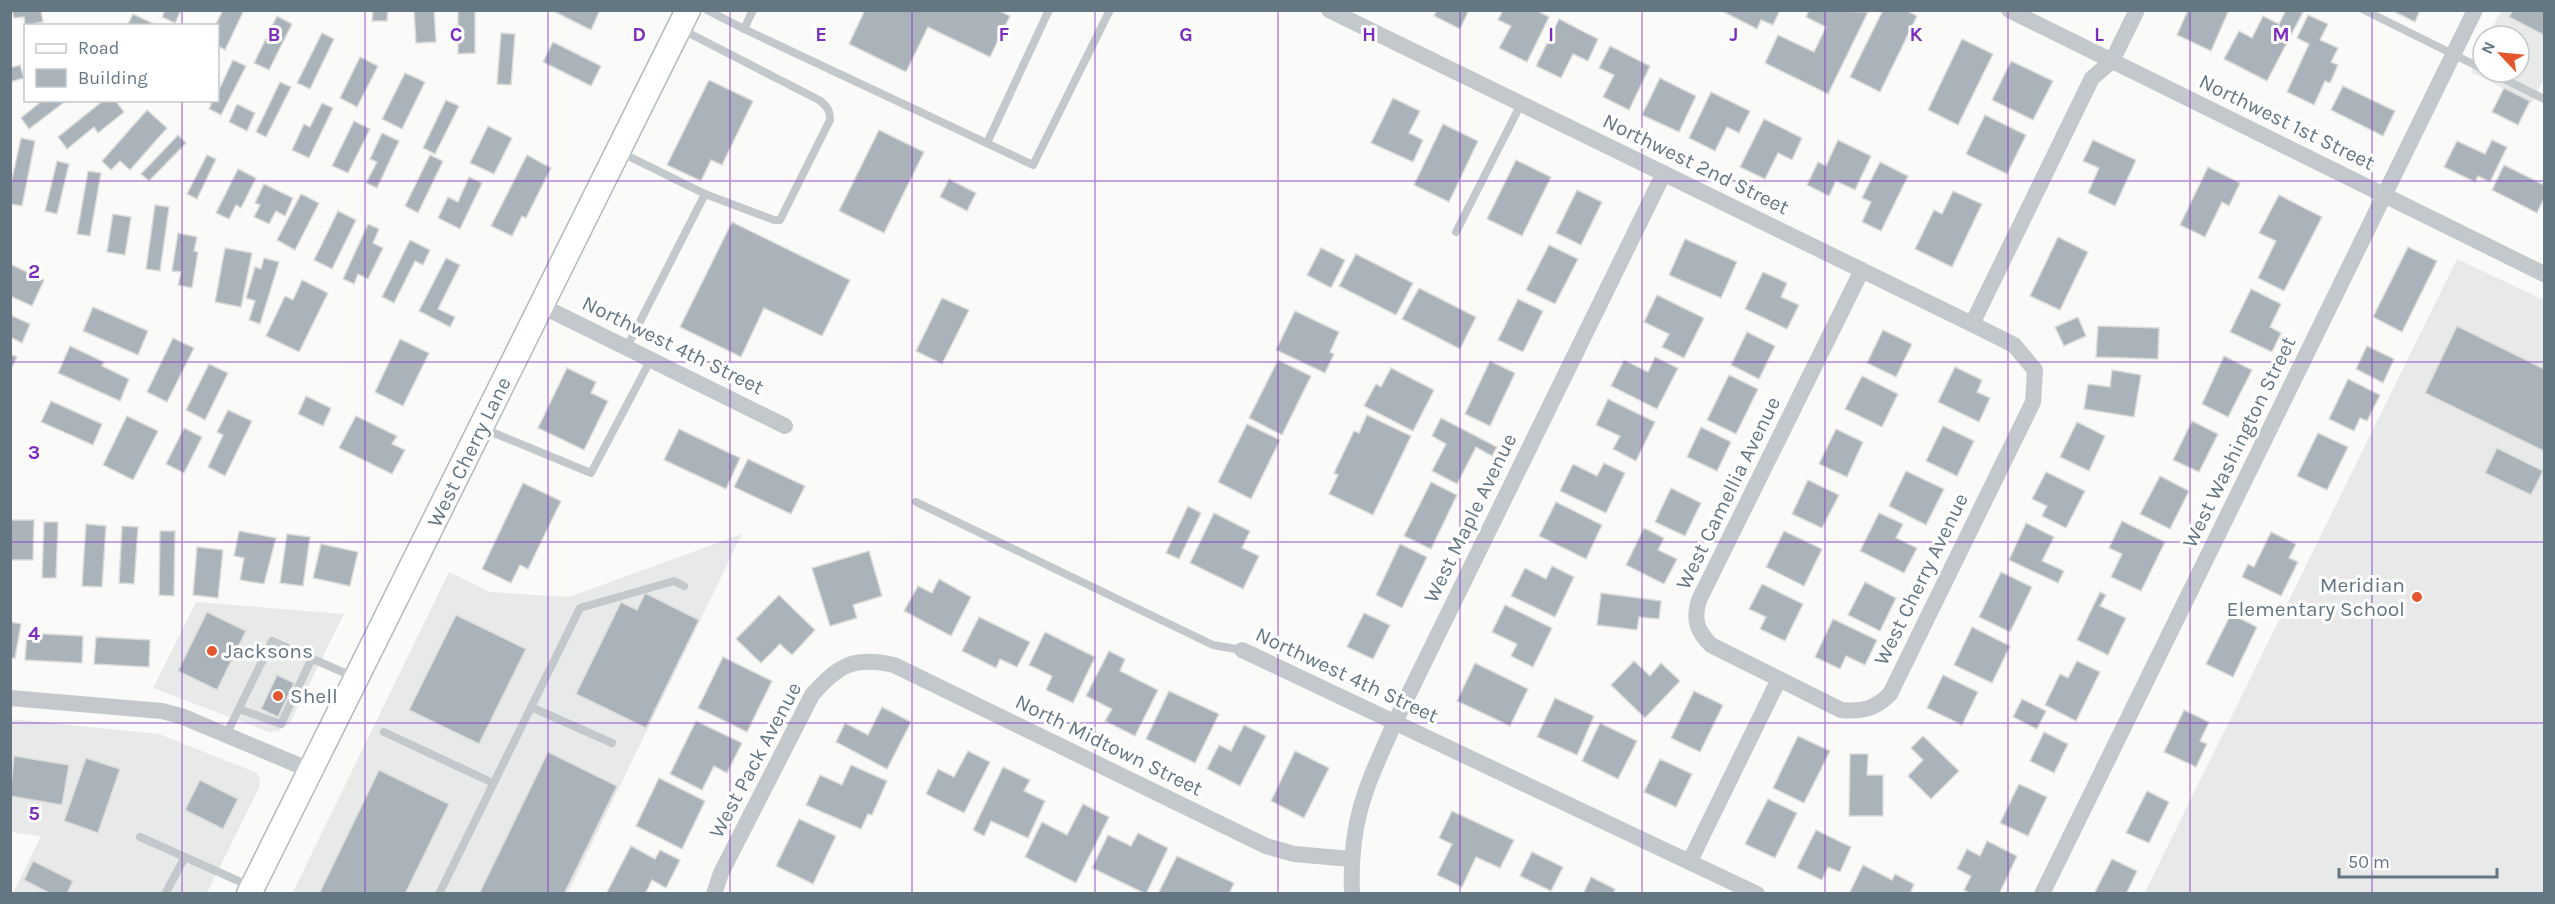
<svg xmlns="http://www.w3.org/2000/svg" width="2555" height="904" viewBox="0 0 2555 904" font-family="Karla,sans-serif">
<rect width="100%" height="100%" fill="#fafaf8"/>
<g fill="#e8e9e9">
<path d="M2501 11H2544V78L2532 103 2471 72 2483 46V72H2519V36H2488Z"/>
<path d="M2457 259 2544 300V893L2144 894Z"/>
<path d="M742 534 568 893 292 894 449 572 490 592 569 597Z"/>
<path d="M196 602 344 614 290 723 278 731 269 732 153 688Z"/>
<path d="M11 719 159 734 257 773 260 780 259 788 207 893H13L41 836 11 832Z"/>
</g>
<g fill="#aab3b9" stroke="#dcdcda" stroke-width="1.5">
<path d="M12 10H41L43 22 25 25 24 17 14 18Z"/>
<path d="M165 10H181L175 23 162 17Z"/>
<path d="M223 10H244L225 50 218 46V26H215Z"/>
<path d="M373 10H388L387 21H372Z"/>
<path d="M414 10H434L436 42 416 43Z"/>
<path d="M458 10H475V53L458 54Z"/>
<path d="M551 10H600L591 30Z"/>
<path d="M865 10H998L1010 16 990 57 928 27 906 72 849 44Z"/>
<path d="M1437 10H1469L1460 29 1434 16Z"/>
<path d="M1503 10H1536L1549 17 1527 62 1499 48 1511 26 1498 20Z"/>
<path d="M1720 10H1780L1773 25 1761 20 1757 29Z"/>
<path d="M1809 10 1868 12 1828 94 1765 63 1778 35 1814 52 1826 27 1806 17Z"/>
<path d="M1883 10H1906L1917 16 1880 92 1850 77Z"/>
<path d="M2188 10H2229L2211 51 2177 35Z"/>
<path d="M2286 10 2303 12 2267 81 2224 59 2239 31 2252 38 2263 16 2279 24Z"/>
<path d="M2391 10H2420L2415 22Z"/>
<path d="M2513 10H2544V35L2509 17Z"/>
<path d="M133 14 156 25V26H127Z"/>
<path d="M2308 15 2328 24 2320 40 2338 48 2331 62 2338 65 2330 83 2325 81 2314 105 2287 92 2309 44 2297 38Z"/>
<path d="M277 16 292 24 269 70 254 63Z"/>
<path d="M1559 19 1598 39 1588 61 1573 54 1561 78 1536 66Z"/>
<path d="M322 33 334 39 310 89 297 83Z"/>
<path d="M501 33 515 34 511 85 497 84Z"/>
<path d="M1962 39 1993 54 1958 125 1928 110Z"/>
<path d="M553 42 601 66 591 86 543 62Z"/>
<path d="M1610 46 1650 66 1629 110 1603 97 1614 75 1599 68Z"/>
<path d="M360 57 378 66 357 107 340 98Z"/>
<path d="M233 60 246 66 221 115 209 109 213 100H218V92Z"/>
<path d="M2011 61 2053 81 2033 120 1992 100Z"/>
<path d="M20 65 24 78 10 82V68Z"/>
<path d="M405 73 425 82 402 129 382 119Z"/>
<path d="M1660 78 1696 96 1679 132 1642 115Z"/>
<path d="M709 80 753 101 722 165 711 160 701 181 667 165Z"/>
<path d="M280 82 291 87 266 137 256 132Z"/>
<path d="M2343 86 2395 111 2383 136 2331 110Z"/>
<path d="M2504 88 2530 101 2518 125 2492 112Z"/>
<path d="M1711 92 1750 111 1739 133 1727 127 1715 151 1689 138Z"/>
<path d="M1393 98 1420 111 1409 133 1423 140 1413 162 1371 143Z"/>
<path d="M67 100 29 129 21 118 43 100Z"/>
<path d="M104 100H115L124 112 98 133 94 127 67 149 58 137Z"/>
<path d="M446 100 459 106 435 154 423 148Z"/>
<path d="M322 103 333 108 309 158 292 150 304 124 310 127Z"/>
<path d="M237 104 255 113 247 131 229 122Z"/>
<path d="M147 110 167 128 130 170 120 161 111 170 102 161Z"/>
<path d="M1985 115 2026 135 2007 174 1966 154Z"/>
<path d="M1764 119 1802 138 1792 160 1778 153 1765 179 1740 167Z"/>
<path d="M354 121 370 129 348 173 332 166Z"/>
<path d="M1443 124 1478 141 1449 202 1414 185Z"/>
<path d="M488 126 512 138 494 174 470 163Z"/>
<path d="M879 130 924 152 884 233 839 211Z"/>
<path d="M382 133 399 141 377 188 366 183 377 162 370 159Z"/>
<path d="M178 135 186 143 149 181 141 174Z"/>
<path d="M21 138 35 141 22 206 10 204V188Z"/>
<path d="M1838 140 1871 156 1855 190 1836 181 1829 196 1807 185 1818 162 1826 166Z"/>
<path d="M2093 140 2136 160 2115 206 2088 193 2099 168 2083 161Z"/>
<path d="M2492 140 2507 147 2490 182 2478 176 2475 182 2444 167 2457 141 2485 154Z"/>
<path d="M207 155 216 159 197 199 187 194Z"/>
<path d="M430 155 443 161 418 213 405 206Z"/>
<path d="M527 155 551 168 526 218 522 216 512 236 491 226Z"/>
<path d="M1516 160 1551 177 1522 236 1487 219Z"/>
<path d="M57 161 69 164 57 214 45 211Z"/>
<path d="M1880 162 1908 176 1881 231 1862 222 1871 202 1862 198Z"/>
<path d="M2504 165 2544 185V198L2537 213 2492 190Z"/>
<path d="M2208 167 2240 183 2229 206 2222 202 2205 237 2180 225Z"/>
<path d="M238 169 256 178 241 208 236 205 229 219 216 213Z"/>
<path d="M88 171 101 173 90 236 77 234Z"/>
<path d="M469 177 482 183 460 229 438 218 448 197 458 202Z"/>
<path d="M949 179 976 193 967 211 940 197Z"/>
<path d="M264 184 293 198 285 216 276 211 269 224 254 217 260 205 255 203Z"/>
<path d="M1577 190 1602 202 1581 245 1556 233Z"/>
<path d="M1953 191 1982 204 1952 267 1915 249 1934 210 1942 214Z"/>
<path d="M301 194 319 203 295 250 277 240Z"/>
<path d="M2279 195 2322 217 2284 291 2258 278 2276 241 2259 233Z"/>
<path d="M155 205 169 207 160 271 146 269Z"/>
<path d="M338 211 356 220 332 269 314 260Z"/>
<path d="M113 214 131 217 125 255 107 252Z"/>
<path d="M732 222 850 280 822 336 764 308 741 357 680 327Z"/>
<path d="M368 224 379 229 373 243 383 248 368 279 358 274 354 284 343 279Z"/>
<path d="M178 233 197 237 194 251 198 252 192 288 178 285 181 272 172 271Z"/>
<path d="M2058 237 2088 252 2060 310 2030 296Z"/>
<path d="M1685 239 1737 262 1721 298 1669 275Z"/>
<path d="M410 240 430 250 423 265 415 261 394 303 382 297Z"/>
<path d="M1549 245 1578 259 1555 304 1526 290Z"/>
<path d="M2408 247 2437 261 2402 332 2373 317Z"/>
<path d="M225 248 252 253 241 307 215 302Z"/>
<path d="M1321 248 1345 260 1331 288 1307 275Z"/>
<path d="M1356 254 1413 283 1396 315 1339 286Z"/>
<path d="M264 258 279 262 260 324 249 320 255 301 246 298 255 267 261 269Z"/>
<path d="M446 258 460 265 438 309 455 317 450 327 419 311Z"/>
<path d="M10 264 44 280 32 306 10 296Z"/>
<path d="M1763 272 1787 283 1781 297 1799 305 1787 329 1745 309Z"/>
<path d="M302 280 328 293 299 352 266 336 285 296 293 300Z"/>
<path d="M1419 288 1476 317 1460 349 1402 319Z"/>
<path d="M2251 289 2281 304 2270 327 2281 333 2272 352 2230 332Z"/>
<path d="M1657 295 1704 318 1684 358 1662 347 1669 334 1644 322Z"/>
<path d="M942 298 969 310 942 364 916 351Z"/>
<path d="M1518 299 1543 311 1523 352 1498 340Z"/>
<path d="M93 307 148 331 138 355 83 331Z"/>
<path d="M1295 311 1339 332 1330 352 1334 354 1325 373 1276 350Z"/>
<path d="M10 315 30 324 22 343 10 337Z"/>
<path d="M2078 317 2086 336 2064 346 2055 327Z"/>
<path d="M2098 326 2159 328 2158 359 2096 357Z"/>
<path d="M2457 326 2544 369V451L2425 393Z"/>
<path d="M1883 330 1912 344 1896 377 1867 363Z"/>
<path d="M1747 332 1775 346 1759 379 1731 365Z"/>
<path d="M173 338 194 348 167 402 147 392Z"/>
<path d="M400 339 429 353 403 406 375 392Z"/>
<path d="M70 346 104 362 102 366 129 379 120 401 58 373Z"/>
<path d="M2367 346 2394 359 2383 383 2356 369Z"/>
<path d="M10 354 17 357 10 371Z"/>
<path d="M2224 356 2252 370 2228 417 2202 404Z"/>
<path d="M1655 357 1678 368 1657 409 1611 386 1624 360 1648 372Z"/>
<path d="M1278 360 1311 376 1282 435 1249 418Z"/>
<path d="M1490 361 1515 373 1490 426 1465 414Z"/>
<path d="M209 364 228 373 205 420 186 410Z"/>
<path d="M1955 367 1982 380 1977 392 1990 398 1979 422 1938 402Z"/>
<path d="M567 368 596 382 591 393 608 401 584 450 538 428Z"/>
<path d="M1391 368 1434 390 1413 431 1364 406 1376 384 1381 387Z"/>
<path d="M2112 370 2141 375 2134 417 2084 409 2088 384 2110 387Z"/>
<path d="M1729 375 1758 389 1736 434 1707 420Z"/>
<path d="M1862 376 1898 394 1882 427 1845 409Z"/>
<path d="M2348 379 2380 395 2367 421 2360 418 2354 431 2329 419Z"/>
<path d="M306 396 331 408 323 426 298 414Z"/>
<path d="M1608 399 1655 422 1636 461 1613 449 1620 436 1596 425Z"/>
<path d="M51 401 102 424 93 445 41 422Z"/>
<path d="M228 410 252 421 225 476 208 467 223 435 217 432Z"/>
<path d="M1367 415 1411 436 1373 515 1329 494 1338 475 1334 473 1354 431 1359 433Z"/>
<path d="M127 416 158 431 133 480 103 465Z"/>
<path d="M356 416 397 436 392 444 405 450 392 474 339 448Z"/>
<path d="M1441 418 1497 447 1492 456 1476 447 1457 484 1432 471 1446 444 1432 436Z"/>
<path d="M2192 421 2218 434 2199 472 2173 460Z"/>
<path d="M2077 422 2105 436 2089 471 2060 457Z"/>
<path d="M1247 424 1280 440 1251 499 1218 482Z"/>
<path d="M1943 426 1974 441 1957 476 1926 461Z"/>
<path d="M1701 427 1731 442 1717 471 1687 457Z"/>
<path d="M184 428 202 437 184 473 166 464Z"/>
<path d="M679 429 740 458 726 489 664 460Z"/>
<path d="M1836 429 1863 442 1847 477 1819 464Z"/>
<path d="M2318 433 2348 447 2327 490 2297 476Z"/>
<path d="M2497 448 2543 471 2531 495 2485 473Z"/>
<path d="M748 459 805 486 791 514 734 487Z"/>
<path d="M1604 463 1625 473 1606 513 1560 491 1573 464 1597 476Z"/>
<path d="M1906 471 1944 489 1926 525 1889 506Z"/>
<path d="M2046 472 2085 491 2066 528 2042 516 2047 506 2032 499Z"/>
<path d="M2160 476 2189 491 2170 529 2140 514Z"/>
<path d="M1808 480 1839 495 1822 528 1792 514Z"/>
<path d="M1431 482 1457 495 1431 549 1404 536Z"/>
<path d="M523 483 561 501 528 569 520 565 511 583 482 569Z"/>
<path d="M1671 488 1701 503 1685 536 1655 522Z"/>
<path d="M1556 502 1602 525 1586 559 1539 536Z"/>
<path d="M1188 506 1201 513 1179 559 1166 553Z"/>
<path d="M1214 513 1250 531 1242 548 1259 556 1243 589 1190 563Z"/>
<path d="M1879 513 1903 524 1896 538 1917 548 1904 573 1860 551Z"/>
<path d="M10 520H34L33 560H10Z"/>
<path d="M2122 521 2165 542 2141 591 2111 577 2122 554 2109 548Z"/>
<path d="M44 522H58L56 578H42Z"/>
<path d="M2026 523 2054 537 2042 561 2064 571 2058 583 2009 560Z"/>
<path d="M86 524 106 526 102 587 82 586Z"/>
<path d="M122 526 138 527 134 584 119 583Z"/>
<path d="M1644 528 1664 538 1658 550 1677 559 1664 584 1626 565Z"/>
<path d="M160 531H175L174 596 159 595Z"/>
<path d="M239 531 276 538 264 584 240 580 244 558 234 556Z"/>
<path d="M1784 531 1822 549 1804 586 1766 567Z"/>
<path d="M2271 532 2296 544 2289 558 2298 562 2281 596 2242 577 2248 564 2254 567Z"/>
<path d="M287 534 310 537 303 586 280 583Z"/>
<path d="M321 544 358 552 350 586 313 578Z"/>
<path d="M1400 544 1427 557 1402 608 1376 595Z"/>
<path d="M197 547 223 550 218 598 193 595Z"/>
<path d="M869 551 882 596 853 605 857 618 830 626 812 568Z"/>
<path d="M1552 566 1574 577 1555 617 1511 596 1525 568 1546 579Z"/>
<path d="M2001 572 2032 587 2010 632 1979 617Z"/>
<path d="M939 579 971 597 951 636 904 611 918 586 932 593Z"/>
<path d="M1865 582 1896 598 1880 631 1848 615Z"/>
<path d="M1762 584 1803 604 1785 641 1760 629 1766 617 1749 609Z"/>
<path d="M2100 592 2106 595 2100 606 2126 618 2108 655 2077 640Z"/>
<path d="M645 593 699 620 646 728 576 694 621 602 637 610Z"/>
<path d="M1601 593 1661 601 1659 619 1639 617 1637 630 1597 625Z"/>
<path d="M779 595 815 630 792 655 780 644 761 663 736 639Z"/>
<path d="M1505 605 1552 628 1533 667 1511 656 1517 644 1492 632Z"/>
<path d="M207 612 246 631 217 690 178 671Z"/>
<path d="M1364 613 1390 625 1373 659 1347 647Z"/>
<path d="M2231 614 2257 627 2233 677 2206 664Z"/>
<path d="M456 615 526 649 479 744 409 710Z"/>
<path d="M979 617 1030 642 1017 667 1000 659 996 668 962 651Z"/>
<path d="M1833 619 1877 640 1865 665 1846 656 1840 669 1815 657Z"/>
<path d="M10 622 21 624 15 658H10Z"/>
<path d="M1972 627 2010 646 1992 683 1954 665Z"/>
<path d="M1045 632 1095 657 1073 703 1046 690 1052 676 1029 665Z"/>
<path d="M27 633 83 636 82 663 25 660Z"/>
<path d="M96 637 150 640 149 667 94 664Z"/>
<path d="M1109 651 1125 659 1120 671 1158 690 1135 736 1105 721 1112 709 1086 696Z"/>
<path d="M723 657 772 681 747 732 698 708Z"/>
<path d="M1634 661 1650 676 1661 663 1680 681 1645 718 1611 685Z"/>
<path d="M2077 661 2100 672 2076 721 2045 705 2060 674 2068 678Z"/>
<path d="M1475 663 1528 689 1510 726 1457 701Z"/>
<path d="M277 675 294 683 278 717 261 709Z"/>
<path d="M1943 675 1978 692 1962 725 1927 708Z"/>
<path d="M1169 691 1219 714 1195 763 1146 739Z"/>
<path d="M1694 691 1723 705 1700 752 1671 738Z"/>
<path d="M1555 698 1594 716 1577 755 1537 737Z"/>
<path d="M2022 699 2046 711 2037 729 2013 717Z"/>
<path d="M882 707 911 722 887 769 836 742 845 723 868 735Z"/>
<path d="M2184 710 2209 722 2200 741 2207 744 2196 767 2164 752Z"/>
<path d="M696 721 742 743 727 773 714 766 702 790 670 774Z"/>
<path d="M1600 723 1637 741 1618 779 1582 761Z"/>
<path d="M1244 725 1266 736 1240 786 1207 769 1219 745 1231 751Z"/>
<path d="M2044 732 2068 744 2054 773 2030 761Z"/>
<path d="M1798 736 1830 751 1804 803 1773 788Z"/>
<path d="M1923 736 1959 771 1931 799 1908 776 1923 760 1911 748Z"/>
<path d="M968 751 990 762 964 813 926 794 938 769 954 777Z"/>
<path d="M1295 751 1329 768 1304 818 1271 801Z"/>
<path d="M548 752 617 786 564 894H479Z"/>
<path d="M1850 754H1868L1867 775H1883V816H1849Z"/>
<path d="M14 756 69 765 62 805 10 796Z"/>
<path d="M86 758 120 769 98 833 64 821Z"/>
<path d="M1660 759 1692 774 1676 807 1644 792Z"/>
<path d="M851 765 887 781 872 815 868 814 861 829 806 805 820 775 842 785Z"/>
<path d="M1003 767 1030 780 1024 791 1045 801 1028 838 991 821 984 836 973 830Z"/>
<path d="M379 770 449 804 405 894H319Z"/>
<path d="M659 778 705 801 682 849 636 826Z"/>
<path d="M200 780 238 799 223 829 185 810Z"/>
<path d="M2019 784 2047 797 2028 836 2000 823Z"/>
<path d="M2147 791 2169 802 2149 843 2126 833Z"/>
<path d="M1768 799 1797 813 1775 858 1745 844Z"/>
<path d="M1083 804 1109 817 1076 883 1025 857 1042 822 1067 835Z"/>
<path d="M1452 811 1514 840 1500 868 1476 857 1462 887 1437 875 1452 844 1439 838Z"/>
<path d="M799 819 836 836 813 884 776 866Z"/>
<path d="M1816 830 1851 847 1840 872 1828 867 1822 880 1797 868Z"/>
<path d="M1138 833 1168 848 1146 894 1092 868 1108 835 1131 846Z"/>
<path d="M1987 841 2017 856 1999 894H1971L1964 890 1971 876 1957 869 1967 849 1980 856Z"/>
<path d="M631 846 655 859 660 850 680 860 666 888 652 880 645 894H606Z"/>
<path d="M1532 852 1563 867 1551 891 1520 876Z"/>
<path d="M1177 856 1234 883 1229 894H1158Z"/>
<path d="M2112 859 2137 871 2126 894H2094Z"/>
<path d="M33 861 73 881 67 894H51L24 880Z"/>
<path d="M1863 865 1892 880 1895 874 1914 884 1910 894H1849Z"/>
<path d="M1591 877 1615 889 1613 894H1583Z"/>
</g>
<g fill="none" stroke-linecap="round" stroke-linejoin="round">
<defs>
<path id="secondary" d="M249 894 688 10"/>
</defs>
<use href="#secondary" stroke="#b3babf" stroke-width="27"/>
<g stroke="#c3c8cc" stroke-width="8">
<path d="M707 10 744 29 753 10"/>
<path d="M2364 10 2483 69"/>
<path d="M681 29 819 100C827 106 830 110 830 120L780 220H774L705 194"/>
<path d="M744 29 1033 165 1110 10"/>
<path d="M2490 72 2544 99"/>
<path d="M987 143 1049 10"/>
<path d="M620 152 705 194 627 347"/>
<path d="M1456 232 1521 104"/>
<path d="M482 428 591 473 651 359"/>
<path d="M916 502 1213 645 1242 650"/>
<path d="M531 707 612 743"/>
<path d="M239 709 281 724 312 658"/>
<path d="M384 732 493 783"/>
<path d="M226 735 272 641 354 677"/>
<path d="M140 837 252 887"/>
<path d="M165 894 185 857"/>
<path d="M439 894 580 608 674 581 684 586"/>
</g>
<g stroke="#c3c8cc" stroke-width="16">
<path d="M1329 10 1972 324 2014 345 2035 370 2033 402 1890 694C1875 709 1862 712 1841 710L1711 645C1697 631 1693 620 1699 600L1862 270"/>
<path d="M2009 10 2544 274"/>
<path d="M542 306 785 426"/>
<path d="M1972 324 2092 78 2112 61 2137 10"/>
<path d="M1242 650 1757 894"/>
<path d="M10 698 162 711 181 716 310 770"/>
<path d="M1690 861 1779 679"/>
<path d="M714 894 721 873 812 695C838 665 854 656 894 665L1266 846 1294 854 1351 859"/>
<path d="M1352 894C1349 820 1366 787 1395 722L1664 173"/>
<path d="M2042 894 2475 10"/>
</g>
<use href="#secondary" stroke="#fff" stroke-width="24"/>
</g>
<path fill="none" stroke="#7b2cbf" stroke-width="1.5" stroke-opacity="0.55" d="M182 10V26M365 10V894M548 10V894M730 10V894M912 10V894M1095 10V894M1278 10V894M1460 10V894M1642 10V894M1825 10V894M2008 10V894M2190 10V894M2372 10V894M182 100V894M10 181H2544M10 362H2544M10 542H2544M10 723H2544"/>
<g fill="#e4572e" stroke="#fff" stroke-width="2">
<circle cx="2417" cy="597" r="6"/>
<circle cx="212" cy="651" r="6"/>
<circle cx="278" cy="696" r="6"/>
</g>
<g text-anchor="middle" stroke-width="6" stroke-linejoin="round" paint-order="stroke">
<g font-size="21" fill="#657683" stroke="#fff">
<text transform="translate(2287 122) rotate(26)" y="7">Northwest 1st Street</text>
<text transform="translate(1696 164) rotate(26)" y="7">Northwest 2nd Street</text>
<text transform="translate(673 345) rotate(26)" y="7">Northwest 4th Street</text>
<text transform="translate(2239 442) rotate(-64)" y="7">West Washington Street</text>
<text transform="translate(469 452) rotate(-64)" y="7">West Cherry Lane</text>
<text transform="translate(1728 493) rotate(-64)" y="7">West Camellia Avenue</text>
<text transform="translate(1470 518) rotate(-64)" y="7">West Maple Avenue</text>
<text transform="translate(1921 579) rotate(-64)" y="7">West Cherry Avenue</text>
<text transform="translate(1347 675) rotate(25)" y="7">Northwest 4th Street</text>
<text transform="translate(1109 745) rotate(26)" y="7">North Midtown Street</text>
<text transform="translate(755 760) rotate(-62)" y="7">West Pack Avenue</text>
</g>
<g font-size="21" fill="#657683" stroke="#fff" text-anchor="start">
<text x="2405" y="592" text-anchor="end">Meridian<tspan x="2405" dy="24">Elementary School</tspan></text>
<text x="224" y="658">Jacksons</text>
<text x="290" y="703">Shell</text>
</g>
</g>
<g font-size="20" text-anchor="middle" font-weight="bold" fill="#7b2cbf" stroke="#fff" stroke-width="6" stroke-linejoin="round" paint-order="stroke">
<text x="274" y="41">B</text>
<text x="456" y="41">C</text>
<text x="639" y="41">D</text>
<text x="821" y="41">E</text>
<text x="1004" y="41">F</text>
<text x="1186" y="41">G</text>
<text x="1369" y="41">H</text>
<text x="1551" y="41">I</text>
<text x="1734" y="41">J</text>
<text x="1916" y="41">K</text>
<text x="2099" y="41">L</text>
<text x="2281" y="41">M</text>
<text x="34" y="278">2</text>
<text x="34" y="459">3</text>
<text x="34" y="640">4</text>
<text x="34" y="820">5</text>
</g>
<rect width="2555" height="904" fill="none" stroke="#657683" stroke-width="24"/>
<rect x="24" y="24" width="195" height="78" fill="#ffffff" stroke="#c1c8cd" stroke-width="1.5"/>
<rect x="36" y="44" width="30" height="9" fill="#ffffff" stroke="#c1c8cd" stroke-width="1.5"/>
<text x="78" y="54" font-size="18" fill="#657683">Road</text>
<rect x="36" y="69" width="30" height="18" fill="#aab3b9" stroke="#c1c8cd" stroke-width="1.5"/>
<text x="78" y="84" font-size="18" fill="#657683">Building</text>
<g transform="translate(2501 54) rotate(296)"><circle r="28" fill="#ffffff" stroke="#c1c8cd" stroke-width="1.5"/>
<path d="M0-4.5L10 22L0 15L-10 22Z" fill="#e4572e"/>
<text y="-9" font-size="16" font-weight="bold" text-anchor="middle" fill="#657683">N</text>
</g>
<path d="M2339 868v9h158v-9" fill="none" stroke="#657683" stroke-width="3"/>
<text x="2348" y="868" font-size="18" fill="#657683" stroke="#ffffff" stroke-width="4.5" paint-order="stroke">50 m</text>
</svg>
